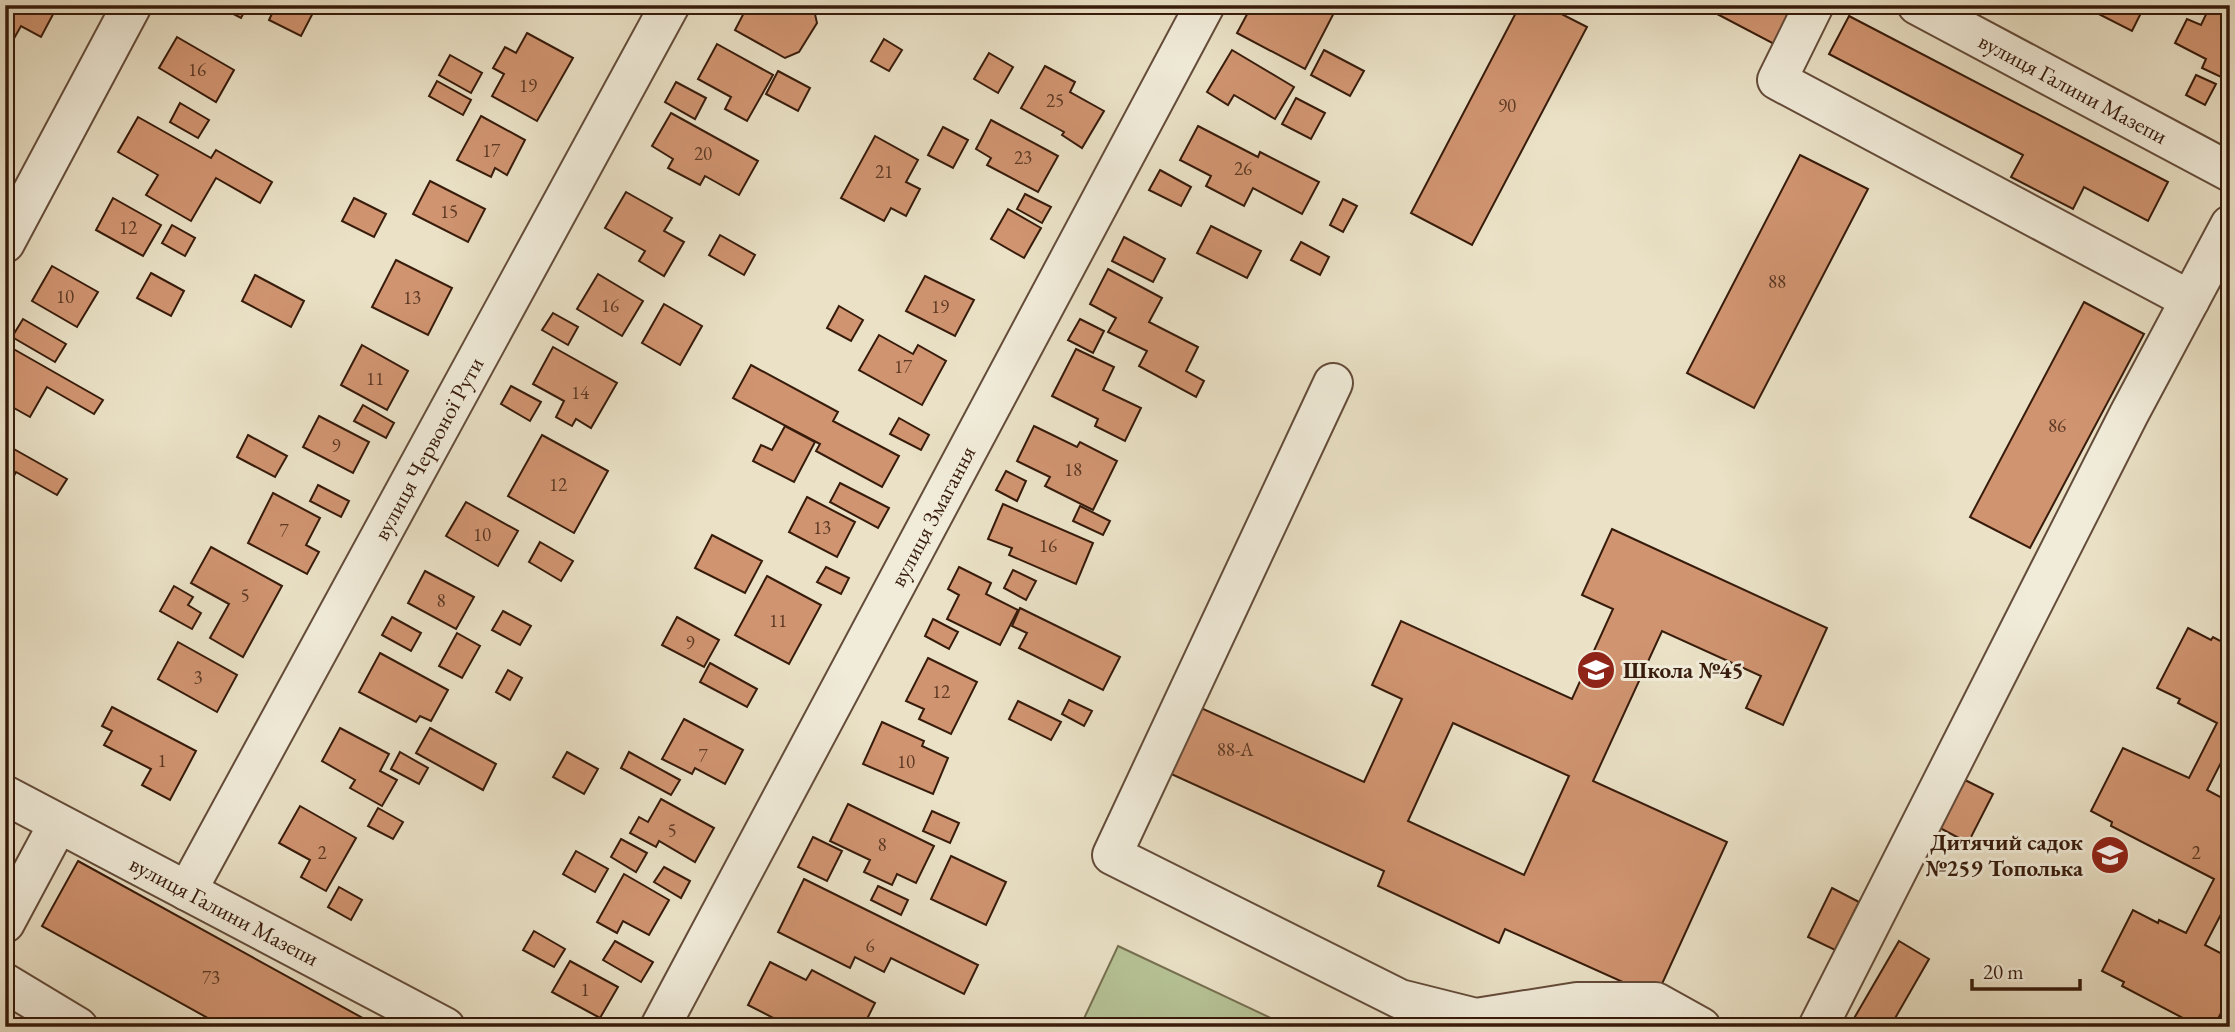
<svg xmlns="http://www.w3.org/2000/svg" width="2235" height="1032" viewBox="0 0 2235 1032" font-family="'EB Garamond',serif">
<rect width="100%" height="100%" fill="#eae1c6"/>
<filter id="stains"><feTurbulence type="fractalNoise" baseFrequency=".00286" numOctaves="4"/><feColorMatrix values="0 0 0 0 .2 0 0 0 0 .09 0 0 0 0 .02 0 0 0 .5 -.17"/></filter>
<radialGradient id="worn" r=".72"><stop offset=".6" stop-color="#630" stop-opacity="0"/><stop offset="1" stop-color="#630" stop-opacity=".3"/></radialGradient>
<path fill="#b6c396" stroke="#766f50" stroke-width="2" d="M1118 946 1290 1027H1080Z"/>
<g fill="#d09470" stroke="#371b0b" stroke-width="2" fill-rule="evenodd">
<path d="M5 5H58L41 37 21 26 8 49 5 48Z"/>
<path d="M216 5H248L241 18Z"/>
<path d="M276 5H308L315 9 301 36 269 20Z"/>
<path d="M748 5H813L817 23 799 52 785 58 735 30Z"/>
<path d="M1252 5H1333L1337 7 1305 69 1237 33Z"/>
<path d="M1520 5H1544L1587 27 1472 245 1411 213Z"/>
<path d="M1700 5H1797L1776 45Z"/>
<path d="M2081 5H2145L2132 31Z"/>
<path d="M2210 6 2230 14V71L2225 68 2221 77 2202 68 2206 59 2175 43 2187 19 2201 25Z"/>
<path d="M1849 16 2168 182 2148 221 2084 187 2073 209 2011 177 2023 155 1829 54Z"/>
<path d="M527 33 573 58 537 121 492 96 504 74 493 68 505 47 516 53Z"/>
<path d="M177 37 234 70 216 102 159 68Z"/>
<path d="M884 39 902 50 889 71 871 61Z"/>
<path d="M717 44 773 75 747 121 725 109 731 97 698 79Z"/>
<path d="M1232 50 1294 87 1275 119 1234 95 1228 105 1207 92Z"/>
<path d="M1324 50 1364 71 1350 96 1311 75Z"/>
<path d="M989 53 1013 67 998 93 974 79Z"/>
<path d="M450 55 482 73 471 93 439 75Z"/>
<path d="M1045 66 1075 82 1070 92 1104 111 1082 148 1062 135 1064 132 1021 108Z"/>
<path d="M778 71 810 88 798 111 766 94Z"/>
<path d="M2196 75 2216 84 2205 105 2186 95Z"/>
<path d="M437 81 471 100 463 115 429 96Z"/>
<path d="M676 82 706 98 695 119 665 102Z"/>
<path d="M1296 98 1325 113 1311 139 1282 124Z"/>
<path d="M180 103 209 120 198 138 170 122Z"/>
<path d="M671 113 758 161 739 195 705 176 700 185 668 168 673 159 652 146Z"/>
<path d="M481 116 525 140 507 175 495 168 491 177 457 160Z"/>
<path d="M138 117 211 158 216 150 272 182 260 203 216 178 191 221 146 195 158 175 118 152Z"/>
<path d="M991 120 1058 156 1038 192 987 165 991 158 976 149Z"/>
<path d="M1198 126 1258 157 1260 152 1319 182 1302 214 1253 188 1244 206 1206 186 1211 176 1180 160Z"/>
<path d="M943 127 968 140 953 168 928 155Z"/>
<path d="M875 136 918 160 906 182 920 189 906 216 891 208 884 221 841 198Z"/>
<path d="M1800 155 1868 189 1754 408 1687 373Z"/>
<path d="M1160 170 1191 187 1181 206 1149 190Z"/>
<path d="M430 181 485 209 468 242 413 214Z"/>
<path d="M626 192 672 218 664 231 684 242 664 276 639 261 645 251 605 228Z"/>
<path d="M1025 194 1051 207 1042 223 1017 209Z"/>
<path d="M113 198 161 225 143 256 96 230Z"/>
<path d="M354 198 386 214 374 237 342 221Z"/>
<path d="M1343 199 1357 206 1343 232 1330 225Z"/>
<path d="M1008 209 1041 228 1024 258 991 239Z"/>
<path d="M172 225 195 238 185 256 162 243Z"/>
<path d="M1211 226 1261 251 1247 278 1197 253Z"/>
<path d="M720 235 755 255 744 275 709 255Z"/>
<path d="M1124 237 1165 259 1153 282 1112 261Z"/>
<path d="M1301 242 1329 257 1320 275 1291 260Z"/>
<path d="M396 260 452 288 428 335 372 307Z"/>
<path d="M52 266 98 292 77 327 32 301Z"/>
<path d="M1108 269 1162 298 1149 322 1198 347 1186 371 1204 381 1196 397 1139 366 1147 351 1108 332 1116 318 1090 304Z"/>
<path d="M151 273 184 291 171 316 137 298Z"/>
<path d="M598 274 643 301 622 336 577 309Z"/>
<path d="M255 275 304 301 291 327 242 301Z"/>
<path d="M925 276 974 300 955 336 906 311Z"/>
<path d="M2084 302 2144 334 2030 548 1970 517Z"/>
<path d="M664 304 702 326 680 365 642 343Z"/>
<path d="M839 306 863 320 851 341 827 328Z"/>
<path d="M553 313 578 327 568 345 542 330Z"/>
<path d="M23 319 66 344 55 362 12 337Z"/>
<path d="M1080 319 1104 331 1093 353 1068 340Z"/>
<path d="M879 335 913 354 918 345 946 361 922 405 859 370Z"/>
<path d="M362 345 408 371 387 410 341 385Z"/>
<path d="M10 347 103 400 94 414 47 387 30 417 5 403V396L10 388 5 386V355Z"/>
<path d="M553 347 617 383 591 428 576 419 572 426 556 417 564 401 533 384Z"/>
<path d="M1076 349 1114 367 1103 390 1141 408 1125 441 1095 426 1098 419 1052 396Z"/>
<path d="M751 365 838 412 833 421 899 456 882 487 816 451 820 444 733 398Z"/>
<path d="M511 386 541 402 530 421 501 404Z"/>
<path d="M363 405 394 423 386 438 354 421Z"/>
<path d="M319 416 369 442 353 473 303 447Z"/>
<path d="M899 418 929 435 921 450 890 434Z"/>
<path d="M785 426 815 442 794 482 753 461 761 445 772 450Z"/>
<path d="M1034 426 1077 447 1080 442 1117 461 1093 510 1045 486 1050 477 1017 461Z"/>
<path d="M248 435 287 456 275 477 237 457Z"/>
<path d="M542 435 608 471 574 533 508 496Z"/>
<path d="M5 444 67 479 57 495 16 472 5 492Z"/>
<path d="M1006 471 1026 481 1017 501 996 490Z"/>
<path d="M840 483 889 508 878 528 830 502Z"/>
<path d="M318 485 349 501 341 517 310 501Z"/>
<path d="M273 493 320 518 306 545 319 552 307 574 248 543Z"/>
<path d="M807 497 855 522 837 557 789 532Z"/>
<path d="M466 502 518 531 498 566 446 536Z"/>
<path d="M1003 504 1093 543 1076 584 1009 555 1012 548 988 539Z"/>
<path d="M1080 506 1110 521 1103 535 1073 521Z"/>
<path d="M1612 529 1827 628 1783 725 1746 708 1761 676 1662 631 1593 781 1727 842 1656 997 1505 929 1499 943 1378 886 1384 871 1169 773 1199 707 1364 782 1402 699 1372 685 1401 621 1572 699 1613 609 1582 595ZM1453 723 1569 776 1524 875 1408 821Z"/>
<path d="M712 535 762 561 745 593 695 568Z"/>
<path d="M540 542 573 561 561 581 529 562Z"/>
<path d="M211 547 282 586 243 657 210 638 229 604 191 583Z"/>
<path d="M826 567 849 578 841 594 817 582Z"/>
<path d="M959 567 991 583 986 594 1018 610 1000 645 947 619 959 595 948 589Z"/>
<path d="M1013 570 1036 581 1026 600 1004 588Z"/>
<path d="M425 571 474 597 456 629 408 603Z"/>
<path d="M767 576 821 605 789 664 735 635Z"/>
<path d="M174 586 193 597 188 605 201 613 192 629 160 611Z"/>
<path d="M1020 608 1120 657 1103 690 1019 648 1027 633 1012 626Z"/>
<path d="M503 611 531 626 520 645 492 630Z"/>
<path d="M392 617 421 633 411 651 382 635Z"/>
<path d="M677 617 719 640 704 667 662 645Z"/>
<path d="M933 619 958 632 949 649 925 636Z"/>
<path d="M2188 628 2211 640 2213 637 2230 646V745L2207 790 2230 802V897L2205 945 2230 958V995L2214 1027H2200L2122 986 2124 982 2102 971 2133 910 2158 923 2159 920 2186 933 2214 879 2111 826 2112 822 2091 811 2123 748 2189 778 2217 723 2178 703 2180 699 2157 688Z"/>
<path d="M457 633 480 646 462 678 439 666Z"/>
<path d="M178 642 237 675 217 712 158 679Z"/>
<path d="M380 653 448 690 431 721 420 716 416 722 359 692Z"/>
<path d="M928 658 977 682 951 734 919 719 924 709 906 701Z"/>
<path d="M710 663 757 689 747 707 700 682Z"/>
<path d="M508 670 522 678 510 700 496 692Z"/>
<path d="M1069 700 1092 711 1084 726 1062 714Z"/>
<path d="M1018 701 1061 722 1051 740 1009 719Z"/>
<path d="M112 707 196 751 170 800 142 785 151 769 104 745 112 731 102 726Z"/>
<path d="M684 719 743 750 725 784 695 768 692 774 662 759Z"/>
<path d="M882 722 924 741 922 746 948 758 933 794 863 764Z"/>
<path d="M340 728 389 754 380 771 397 780 382 806 350 788 355 780 322 761Z"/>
<path d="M430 728 496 764 483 790 416 753Z"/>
<path d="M400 752 428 768 419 784 391 769Z"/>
<path d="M567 752 598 769 584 794 553 777Z"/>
<path d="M629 752 680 780 671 795 621 768Z"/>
<path d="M1965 780 1993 794 1968 843 1940 828Z"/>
<path d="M661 799 714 828 695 862 659 841 656 847 630 833 639 817 648 822Z"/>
<path d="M848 804 934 846 916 883 897 874 892 885 864 872 870 860 830 841Z"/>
<path d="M300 806 356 838 326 891 301 877 310 860 279 843Z"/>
<path d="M378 808 403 822 393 839 368 826Z"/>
<path d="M932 811 959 823 950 843 923 831Z"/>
<path d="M813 837 842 851 827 881 798 867Z"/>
<path d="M621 839 647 853 636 872 611 857Z"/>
<path d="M576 851 608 869 595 892 563 874Z"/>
<path d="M951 856 1006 882 986 925 931 899Z"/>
<path d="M78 861 379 1027H224L42 926Z"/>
<path d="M664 867 690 881 681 898 654 882Z"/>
<path d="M624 874 669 900 649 935 623 921 617 933 597 922Z"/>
<path d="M804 879 978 965 964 994 891 958 884 972 855 957 850 968 778 932Z"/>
<path d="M878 886 908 900 901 915 871 900Z"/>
<path d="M339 887 362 900 351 920 328 907Z"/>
<path d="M1832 888 1859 902 1835 950 1808 937Z"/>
<path d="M534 931 565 949 554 967 523 950Z"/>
<path d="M615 941 653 962 641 982 603 960Z"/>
<path d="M1899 941 1929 959 1890 1027H1849Z"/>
<path d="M570 961 618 987 600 1018 552 992Z"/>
<path d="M770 962 806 980 812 970 875 1003 863 1027H847L835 1021 832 1027H791L748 1005Z"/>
<path d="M1639 1010 1669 1027H1630Z"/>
</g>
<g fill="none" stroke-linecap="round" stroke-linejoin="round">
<defs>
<g id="minor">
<path d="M1814 5 1777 80 2190 300"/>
<path id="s1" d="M1917 5 2230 172"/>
<path d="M5 243 132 5"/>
<path d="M1333 383 1112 855 1400 999 1476 1018 1577 1002H1656L1701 1027"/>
<path id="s2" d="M5 795 445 1027"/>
<path id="s3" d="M187 891 670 5"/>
<path d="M5 923 58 824"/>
<path d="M5 983 78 1027"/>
<path id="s4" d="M660 1027 1205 5"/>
<path d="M1818 1027 2129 414 2230 225"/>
</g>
</defs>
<use href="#minor" stroke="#644c3a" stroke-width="42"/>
<use href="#minor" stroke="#f1ecda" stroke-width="38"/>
</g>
<defs>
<symbol id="school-disc" viewBox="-11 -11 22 22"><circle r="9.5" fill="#8f2418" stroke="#f1ecda"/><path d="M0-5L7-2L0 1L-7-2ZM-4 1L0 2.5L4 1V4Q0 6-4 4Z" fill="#fff"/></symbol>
</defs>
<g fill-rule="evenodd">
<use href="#school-disc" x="1574" y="648" width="44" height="44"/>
<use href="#school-disc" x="2088" y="833" width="44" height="44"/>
</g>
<g text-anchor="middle" stroke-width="6" stroke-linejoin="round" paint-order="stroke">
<g font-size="19" fill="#5d3924">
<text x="197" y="76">16</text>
<text x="528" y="92">19</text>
<text x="1055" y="107">25</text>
<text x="1507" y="112">90</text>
<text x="491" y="157">17</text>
<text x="703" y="160">20</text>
<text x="1023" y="164">23</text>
<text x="1243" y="175">26</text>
<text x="884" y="178">21</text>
<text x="449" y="218">15</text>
<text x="128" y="234">12</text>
<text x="1777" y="288">88</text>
<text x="65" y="303">10</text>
<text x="412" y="304">13</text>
<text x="610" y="312">16</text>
<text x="940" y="313">19</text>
<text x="903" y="373">17</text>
<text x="375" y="385">11</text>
<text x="580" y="399">14</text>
<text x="2057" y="432">86</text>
<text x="336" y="452">9</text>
<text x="1073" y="476">18</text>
<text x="558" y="491">12</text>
<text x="822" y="534">13</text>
<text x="284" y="537">7</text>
<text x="482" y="541">10</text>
<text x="1048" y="552">16</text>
<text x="245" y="602">5</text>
<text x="441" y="607">8</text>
<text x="778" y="627">11</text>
<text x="690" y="649">9</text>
<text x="198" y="684">3</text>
<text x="941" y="698">12</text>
<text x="1235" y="756">88-А</text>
<text x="703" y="762">7</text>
<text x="162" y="767">1</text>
<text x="906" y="768">10</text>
<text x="672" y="837">5</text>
<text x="882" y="851">8</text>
<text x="322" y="859">2</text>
<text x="2196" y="859">2</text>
<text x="870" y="952">6</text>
<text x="211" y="984">73</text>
<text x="585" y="996">1</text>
</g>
<g font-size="23" fill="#371b0b" stroke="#f1ecda">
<text dy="8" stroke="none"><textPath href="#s1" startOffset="177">вулиця Галини Мазепи</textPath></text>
<text dy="8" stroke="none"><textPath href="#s3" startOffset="504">вулиця Червоної Рути</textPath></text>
<text dy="8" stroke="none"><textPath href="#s4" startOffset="579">вулиця Змагання</textPath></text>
<text dy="8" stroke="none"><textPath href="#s2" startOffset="248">вулиця Галини Мазепи</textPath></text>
</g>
<g font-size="23" font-weight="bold" fill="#371b0b" stroke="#f1ecda" text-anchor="start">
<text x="1623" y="678">Школа №45</text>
<text x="2083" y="850" text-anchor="end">Дитячий садок<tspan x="2083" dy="26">№259 Тополька</tspan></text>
</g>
</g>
<rect width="2235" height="1032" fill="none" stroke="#eae1c6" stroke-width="28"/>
<rect x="7" y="7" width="2221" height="1018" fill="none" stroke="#371b0b" stroke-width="3.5"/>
<rect x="14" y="14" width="2207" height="1004" fill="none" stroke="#371b0b" stroke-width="2"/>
<path d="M1972 979v10h108v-10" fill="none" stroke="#371b0b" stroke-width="3.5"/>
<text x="1983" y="979" font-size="21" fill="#371b0b" stroke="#f1ecda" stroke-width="5" paint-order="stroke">20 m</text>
<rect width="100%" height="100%" filter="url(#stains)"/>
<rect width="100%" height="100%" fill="url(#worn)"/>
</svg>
